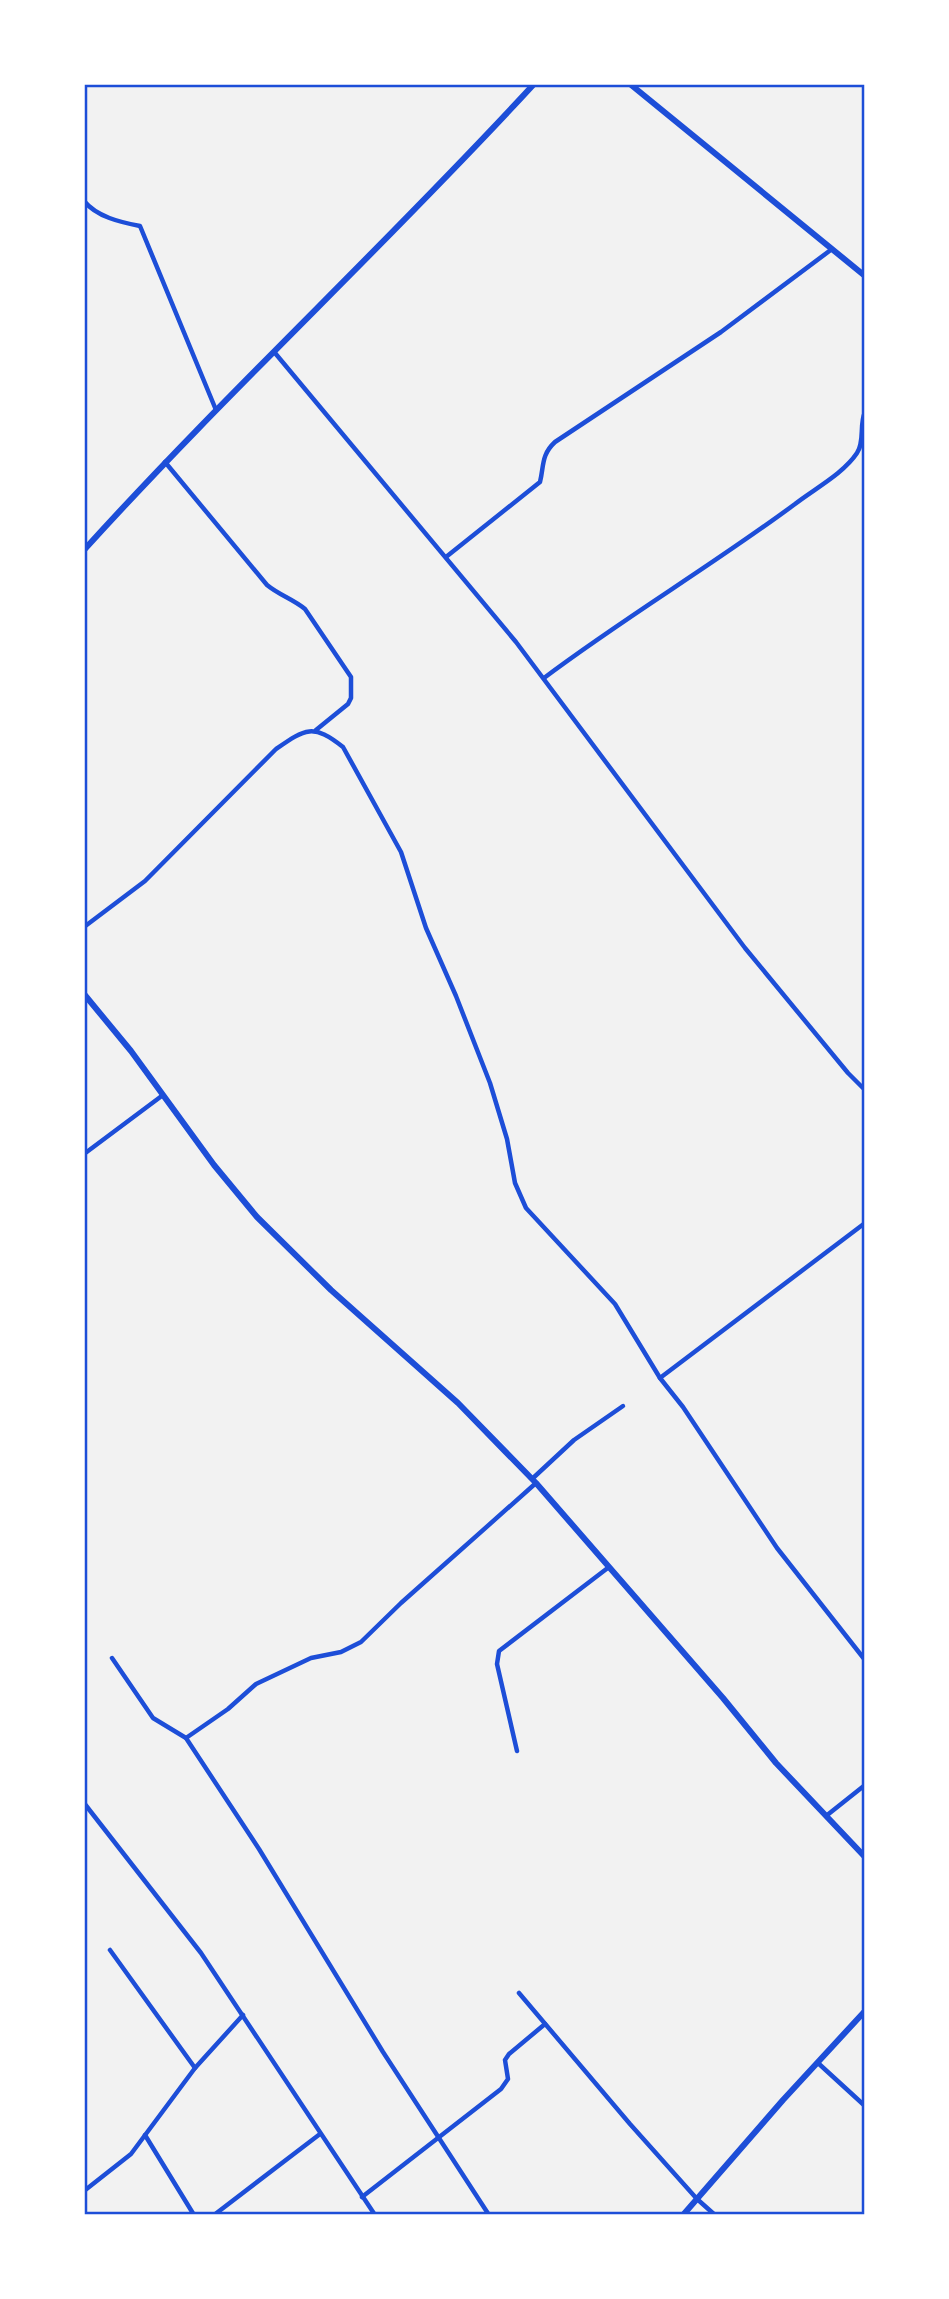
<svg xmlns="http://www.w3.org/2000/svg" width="949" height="2299" viewBox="0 0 949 2299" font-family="Quicksand,sans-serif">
<rect width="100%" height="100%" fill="#f2f2f2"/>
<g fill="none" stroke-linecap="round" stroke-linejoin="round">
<g stroke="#1d4ed8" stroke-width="4.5">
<path d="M84 201C97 217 120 222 140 226L216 410"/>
<path d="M275 353 516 642 745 948 848 1073 865 1090"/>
<path d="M165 462 267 585C279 595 293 599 305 609L351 677V698L348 704 316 730"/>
<path d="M446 557 540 482C544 466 541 455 555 442L721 332 832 249"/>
<path d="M544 678C625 617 713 565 795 504 814 489 843 474 857 453 865 441 859 425 865 412"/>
<path d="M84 927 145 881 276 749C305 729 313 723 343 747L401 852 426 928 456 996 490 1083 507 1139 515 1183 526 1208 615 1304 660 1378 683 1407 777 1548 865 1660"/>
<path d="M84 1154 163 1095"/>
<path d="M660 1378 865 1223"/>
<path d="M532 1479 574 1440 623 1406"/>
<path d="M112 1658 153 1718 186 1738 259 1849 383 2052 489 2215"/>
<path d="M186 1738 228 1709 256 1684 311 1658 341 1652 361 1642 401 1603 536 1483"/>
<path d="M517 1751 497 1664 499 1651 609 1567"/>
<path d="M84 1803 201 1953 375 2215"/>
<path d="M826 1816 865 1785"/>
<path d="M110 1950 195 2068"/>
<path d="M519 1993 630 2124 697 2199 715 2215"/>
<path d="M818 2063 865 2106"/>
<path d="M145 2135 194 2215"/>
<path d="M84 2191 131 2154 195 2068 243 2015"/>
<path d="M362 2197 501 2089 508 2079 505 2060 509 2054 545 2024"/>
<path d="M214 2215 320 2134"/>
</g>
<g stroke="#1d4ed8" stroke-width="6">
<path d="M630 84 865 276"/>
<path d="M84 550C229 390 388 243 534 84"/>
<path d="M84 994 131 1051 214 1165 257 1217 331 1290 458 1403 536 1483 723 1698 776 1763 865 1857"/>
<path d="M683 2215 783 2100 865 2011"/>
</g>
</g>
<rect width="949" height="2299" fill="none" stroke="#ffffff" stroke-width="172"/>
<rect x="86" y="86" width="777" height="2127" fill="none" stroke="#1d4ed8" stroke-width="2.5"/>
</svg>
